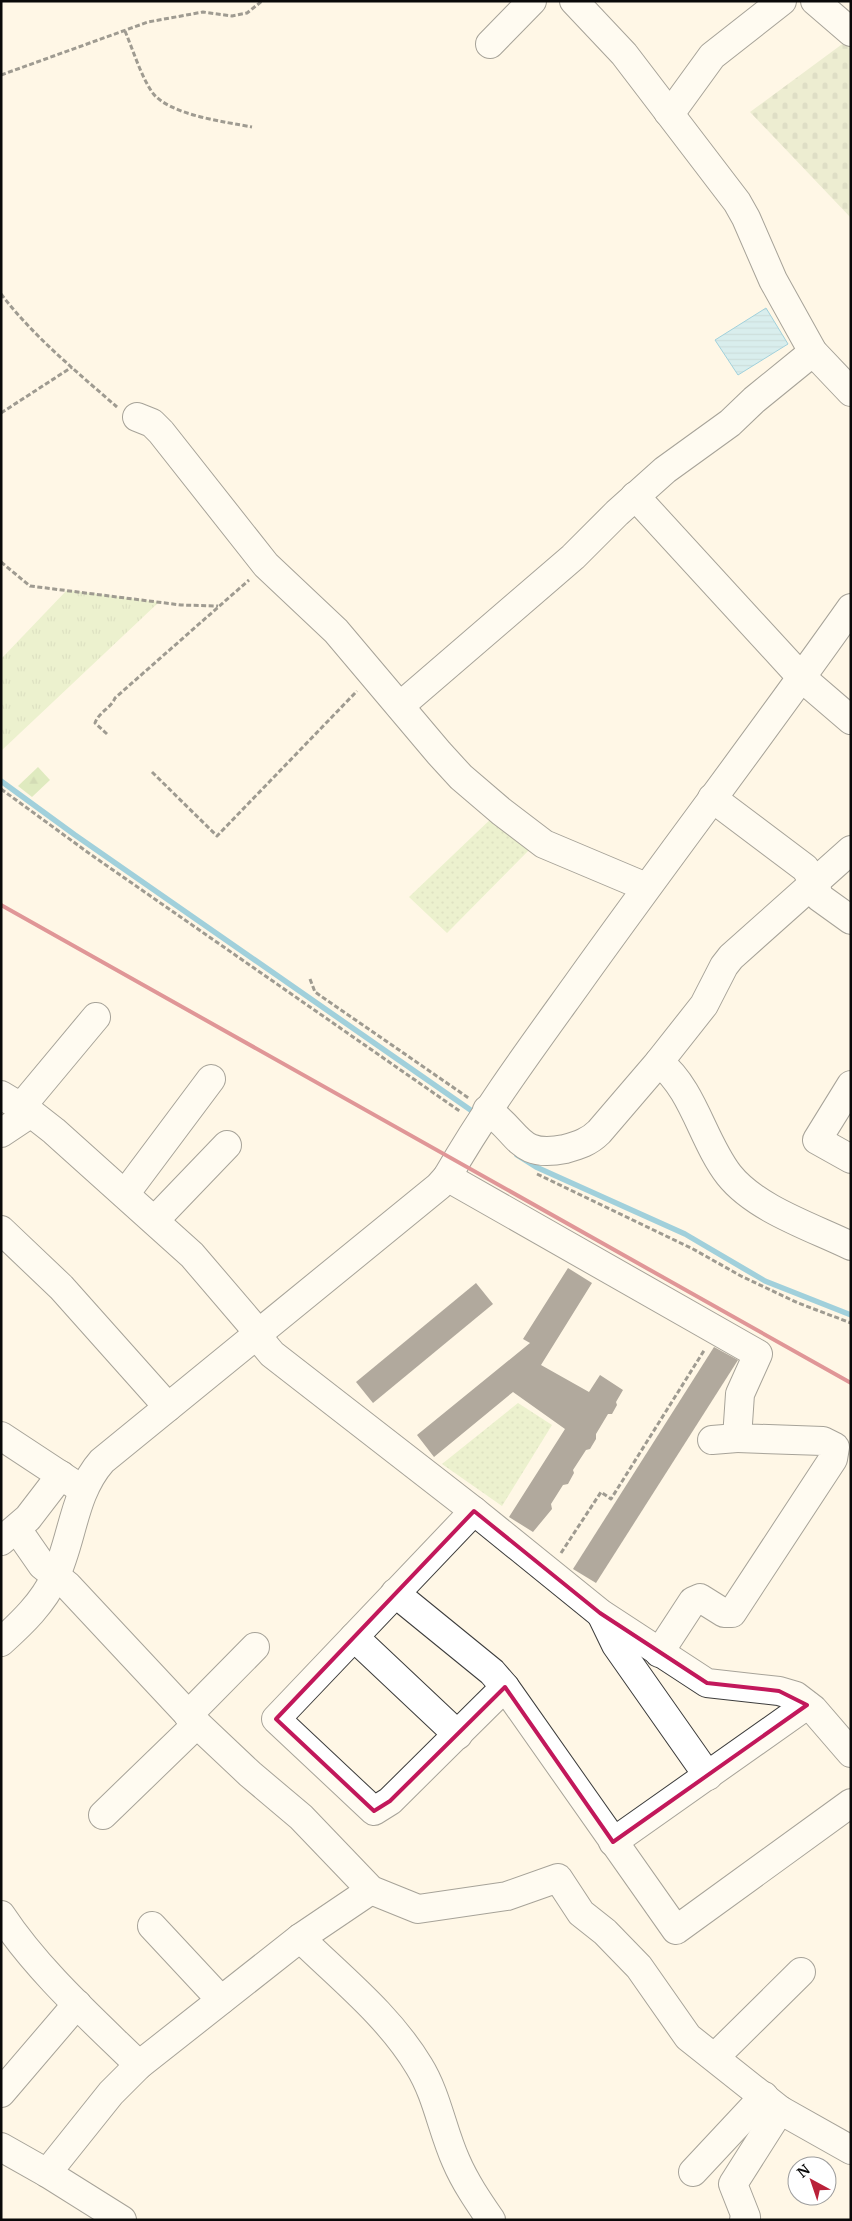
<svg xmlns="http://www.w3.org/2000/svg" width="852" height="2221" viewBox="0 0 852 2221" font-family="Merriweather,serif">
<defs>
<pattern id="grass-tufts" width="24" height="20" patternUnits="userSpaceOnUse" patternTransform="scale(1.25)"><rect width="24" height="20" fill="#d4e8b1"/><path d="M3 7l-1-3M5 7V3M7 7l1-3M15 17l-1-3M17 17v-4M19 17l1-3" fill="none" stroke="#b5c697"/></pattern>
<pattern id="forest-firs" width="22" height="20" patternUnits="userSpaceOnUse" patternTransform="scale(1.25)"><rect width="22" height="20" fill="#b9d990"/><path d="M5 1l3.5 6h-7zM16 11l3.5 6h-7z" fill="#9eb97b"/></pattern>
<pattern id="cemetery-stones" width="16" height="16" patternUnits="userSpaceOnUse" patternTransform="scale(1.25)"><rect width="16" height="16" fill="#d7dfb9"/><path d="M2 7V4a2 2 0 0 1 4 0v3zM10 15v-3a2 2 0 0 1 4 0v3z" fill="#b7be9e"/></pattern>
<pattern id="park-dots" width="8" height="8" patternUnits="userSpaceOnUse" patternTransform="scale(1.25)"><rect width="8" height="8" fill="#d4e8b1"/><path d="M2 2h.1M6 6h.1" fill="none" stroke="#b5c697" stroke-width="1.8" stroke-linecap="round"/></pattern>
<pattern id="water-rules" width="6" height="5" patternUnits="userSpaceOnUse" patternTransform="scale(1.25)"><rect width="6" height="5" fill="#aae2f7"/><path d="M0 2.5h6" fill="none" stroke="#91c1d2"/></pattern>
</defs>
<rect width="100%" height="100%" fill="#fff7e6"/>
<path fill="url(#grass-tufts)" d="M67 590 159 602 1 751V659Z"/>
<path fill="url(#forest-firs)" d="M38 767 50 780 32 797 18 786Z"/>
<path fill="url(#cemetery-stones)" d="M845 42 851 46V218L750 112Z"/>
<g fill="url(#park-dots)">
<path d="M495 815 535 844 447 933 409 897Z"/>
<path d="M518 1403 552 1425 502 1506 442 1464Z"/>
</g>
<path fill="url(#water-rules)" stroke="#30a1cf" d="M766 308 788 344 738 375 715 340Z"/>
<g fill="none" stroke-linecap="round" stroke-linejoin="round">
<g stroke="#30a1cf" stroke-width="5.5">
<path d="M1 781 75 835 472 1111"/>
<path d="M517 1155 536 1167 685 1234 765 1281 851 1315"/>
</g>
</g>
<g fill="#524946">
<path d="M568 1268 592 1283 541 1365 589 1392 600 1375 623 1390 616 1402 617 1405 612 1414H608L596 1434V1439L590 1449 586 1450 573 1470 574 1473 568 1484 563 1485 551 1504 552 1509 533 1532 509 1517 565 1429 513 1392 434 1457 417 1435 530 1343 523 1339Z"/>
<path d="M476 1283 493 1304 373 1403 356 1382Z"/>
<path d="M714 1347 738 1360 596 1583 573 1569Z"/>
</g>
<g fill="none" stroke-linecap="round" stroke-linejoin="round">
<defs>
<g id="minor">
<path d="M574 1 624 54 737 202 746 218 773 280 813 352 851 392"/>
<path d="M815 1 851 32"/>
<path d="M490 44 532 1"/>
<path d="M668 112 675 107 712 56 782 1"/>
<path d="M137 417 152 423 161 432 266 565 336 631 439 753 461 777 502 812 544 844 646 887"/>
<path d="M635 496 802 678 851 720"/>
<path d="M400 706 573 557 617 513 665 470 730 423 754 400 813 352"/>
<path d="M712 798 805 868 815 883 819 897 851 920"/>
<path d="M659 1062 704 1005 724 966 731 957 851 850"/>
<path d="M851 1085 817 1140 851 1159"/>
<path d="M1 1095 31 1113 54 1131 192 1255 251 1324 257 1336 272 1354 474 1511 600 1613 707 1683 779 1691 796 1696 813 1709 851 1753"/>
<path d="M21 1107 96 1017"/>
<path d="M487 1110C520 1132 517 1159 565 1149 579 1145 589 1142 599 1132L659 1062C694 1090 702 1140 729 1175 756 1209 812 1227 851 1246"/>
<path d="M1 1133 31 1113"/>
<path d="M447 1177 758 1354 740 1394 737 1438 823 1441 835 1447 833 1459 732 1613H724L700 1598 693 1601 659 1653"/>
<path d="M125 1194 211 1079"/>
<path d="M155 1220 227 1145"/>
<path d="M1 1230 61 1287 168 1407"/>
<path d="M1 1436 83 1490"/>
<path d="M712 1440 737 1438"/>
<path d="M474 1511 276 1719 374 1811 390 1801 505 1687"/>
<path d="M17 1529 42 1565 68 1586 197 1724 250 1774 301 1817 371 1890 418 1909 507 1896 558 1878 581 1913 605 1932 639 1967 688 2037 780 2110 851 2150"/>
<path d="M1 1541 28 1518 61 1475"/>
<path d="M395 1593 492 1672 505 1687 676 1930 851 1803"/>
<path d="M601 1614 616 1645 708 1776"/>
<path d="M354 1637 458 1735"/>
<path d="M1 1642C22 1623 43 1603 55 1577 73 1539 73 1494 102 1461L439 1186 447 1177C486 1109 532 1047 578 983 668 857 762 734 851 608"/>
<path d="M188 1715 255 1647"/>
<path d="M103 1815 197 1724"/>
<path d="M613 1842 807 1705"/>
<path d="M1 1915C38 1971 91 2018 139 2065"/>
<path d="M152 1926 221 2000"/>
<path d="M300 1938C341 1978 389 2016 419 2066 437 2095 442 2130 456 2161 465 2182 478 2201 491 2220"/>
<path d="M715 2057 801 1972"/>
<path d="M1 2093 77 2004"/>
<path d="M1 2147 47 2173 122 2220"/>
<path d="M693 2172 764 2096"/>
<path d="M47 2173 111 2093 139 2065 300 1938 371 1890"/>
<path d="M744 2220 746 2217 733 2184 780 2110"/>
</g>
</defs>
<use href="#minor" stroke="#3c3c3c" stroke-width="30"/>
<g stroke="#2b2b2b" stroke-width="3" stroke-dasharray="5 2.5" stroke-linecap="butt">
<path d="M125 31C133 50 141 76 152 92 168 115 226 122 252 127"/>
<path d="M1 75 148 22 203 12 232 16 247 13 262 1"/>
<path d="M1 294C34 337 77 372 117 407"/>
<path d="M1 413 72 367"/>
<path d="M1 562 30 586 181 605 218 606"/>
<path d="M107 734 95 723C99 712 111 708 115 698L249 580"/>
<path d="M152 772 217 836 357 691"/>
<path d="M1 789 90 854 461 1112"/>
<path d="M310 979 315 992 470 1099"/>
<path d="M537 1174 693 1249 741 1276 798 1303 851 1323"/>
<path d="M561 1553 601 1492 611 1499 705 1349"/>
</g>
<use href="#minor" stroke="#fff" stroke-width="28"/>
<path stroke="#ba2139" stroke-width="4" d="M1 905 851 1383"/>
</g>
<path d="M0 0H852V2221H0ZM474 1511 600 1613 707 1683 779 1691 807 1705 613 1842 505 1687 390 1801 374 1811 276 1719Z" fill="#fff7e6" fill-opacity=".55" fill-rule="evenodd"/>
<path fill="none" stroke="#c2185b" stroke-width="4" stroke-linejoin="round" d="M474 1511 600 1613 707 1683 779 1691 807 1705 613 1842 505 1687 390 1801 374 1811 276 1719Z"/>
<rect width="852" height="2221" fill="none" stroke="#090909" stroke-width="5"/>
<g transform="translate(812 2181) rotate(320)"><circle r="24" fill="#ffffff" stroke="#9d9d9d"/>
<path d="M0-4L9 19L0 12L-9 19Z" fill="#ba2139"/>
<text y="-8" font-size="14" font-weight="bold" text-anchor="middle" fill="#090909">N</text>
</g>
</svg>
